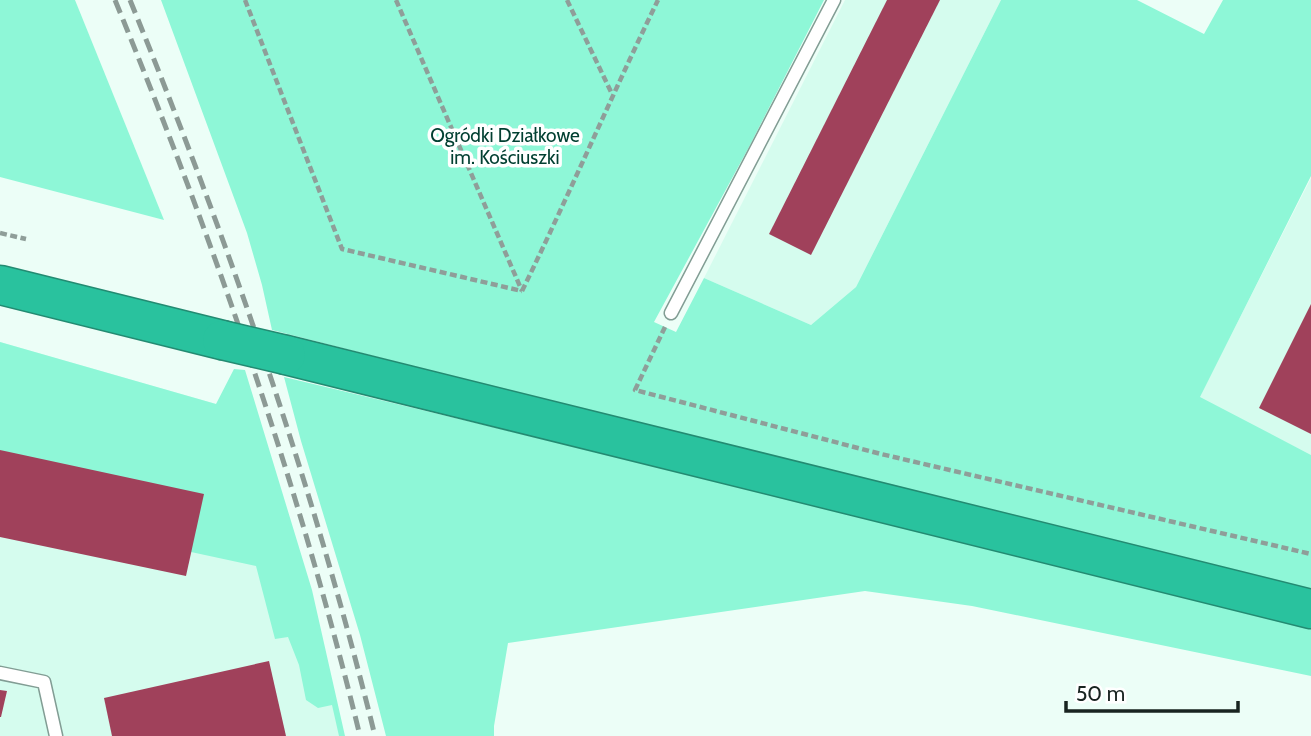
<svg xmlns="http://www.w3.org/2000/svg" width="1311" height="736" viewBox="0 0 1311 736" font-family="Cabin,sans-serif">
<rect width="100%" height="100%" fill="#ecfef7"/>
<g fill="#d5fcee">
<path d="M845 0H1001L856 287 811 325 704 278Z"/>
<path d="M1311 178V455L1199 398Z"/>
<path d="M0 342 216 404 289 635 334 703 341 736H0Z"/>
</g>
<g fill="#8ef7d7">
<path d="M0 0H75L164 220 0 177Z"/>
<path d="M161 0H824L749 147 654 322 676 332 704 278 811 325 856 287 1001 0H1137L1204 34 1223 0H1311V176L1200 397 1311 455V590L639 424 272 330 262 285 247 233Z"/>
<path d="M0 342 216 404 234 369 245 370 312 590 345 736H339L332 705 318 708 306 700 299 665 288 637 275 639 256 566 191 552 0 450Z"/>
<path d="M284 377C627 458 969 545 1311 628V676L972 606 865 591 508 643 494 726V736H386L360 635 301 441Z"/>
</g>
<g fill="#a0415b">
<path d="M887 0H940L811 255 769 234Z"/>
<path d="M1311 304V434L1259 408Z"/>
<path d="M0 450 204 494 186 576 0 537Z"/>
<path d="M269 661 286 736H112L104 698Z"/>
<path d="M0 690 7 691 1 717H0Z"/>
</g>
<g fill="none" stroke-linecap="round" stroke-linejoin="round">
<defs>
<g id="lane">
<path d="M671 313 834 0"/>
<path d="M0 673 44 682 56 736"/>
</g>
<g id="highway">
<path d="M0 285 222 340"/>
<path d="M286 355 1311 609"/>
</g>
</defs>
<use href="#lane" stroke="#829d94" stroke-width="15"/>
<use href="#highway" stroke="#238b72" stroke-width="41"/>
<g stroke="#8f9e99" stroke-width="4.5" stroke-dasharray="7 3.5" stroke-linecap="butt">
<path d="M245 0 342 249 522 291"/>
<path d="M396 0 522 291"/>
<path d="M567 0 612 94"/>
<path d="M0 233 26 239"/>
<path d="M522 291C569 195 611 97 658 0"/>
<path d="M665 327 635 390 881 454 1311 554"/>
</g>
<use href="#lane" stroke="#fff" stroke-width="12"/>
<use href="#highway" stroke="#29c29e" stroke-width="38"/>
<g stroke="#8c9a95" stroke-width="5" stroke-dasharray="14 7" stroke-linecap="butt">
<path d="M115 0C213 239 299 484 360 736"/>
<path d="M130 0C228 240 313 484 375 736"/>
</g>
<defs>
<path id="highway-bridge" d="M222 340 286 355"/>
</defs>
<use href="#highway-bridge" stroke="#238b72" stroke-width="41" stroke-linecap="butt"/>
<use href="#highway-bridge" stroke="#29c29e" stroke-width="38"/>
</g>
<g text-anchor="middle" stroke-width="7" stroke-linejoin="round" paint-order="stroke">
<g font-size="19" fill="#024032" stroke="#fff">
<text x="505" y="142">Ogródki Działkowe<tspan x="505" dy="22">im. Kościuszki</tspan></text>
</g>
</g>
<path d="M1066 701v10h172v-10" fill="none" stroke="#192421" stroke-width="3.5"/>
<text x="1076" y="701" font-size="21" fill="#192421" stroke="#ffffff" stroke-width="5" paint-order="stroke">50 m</text>
</svg>
